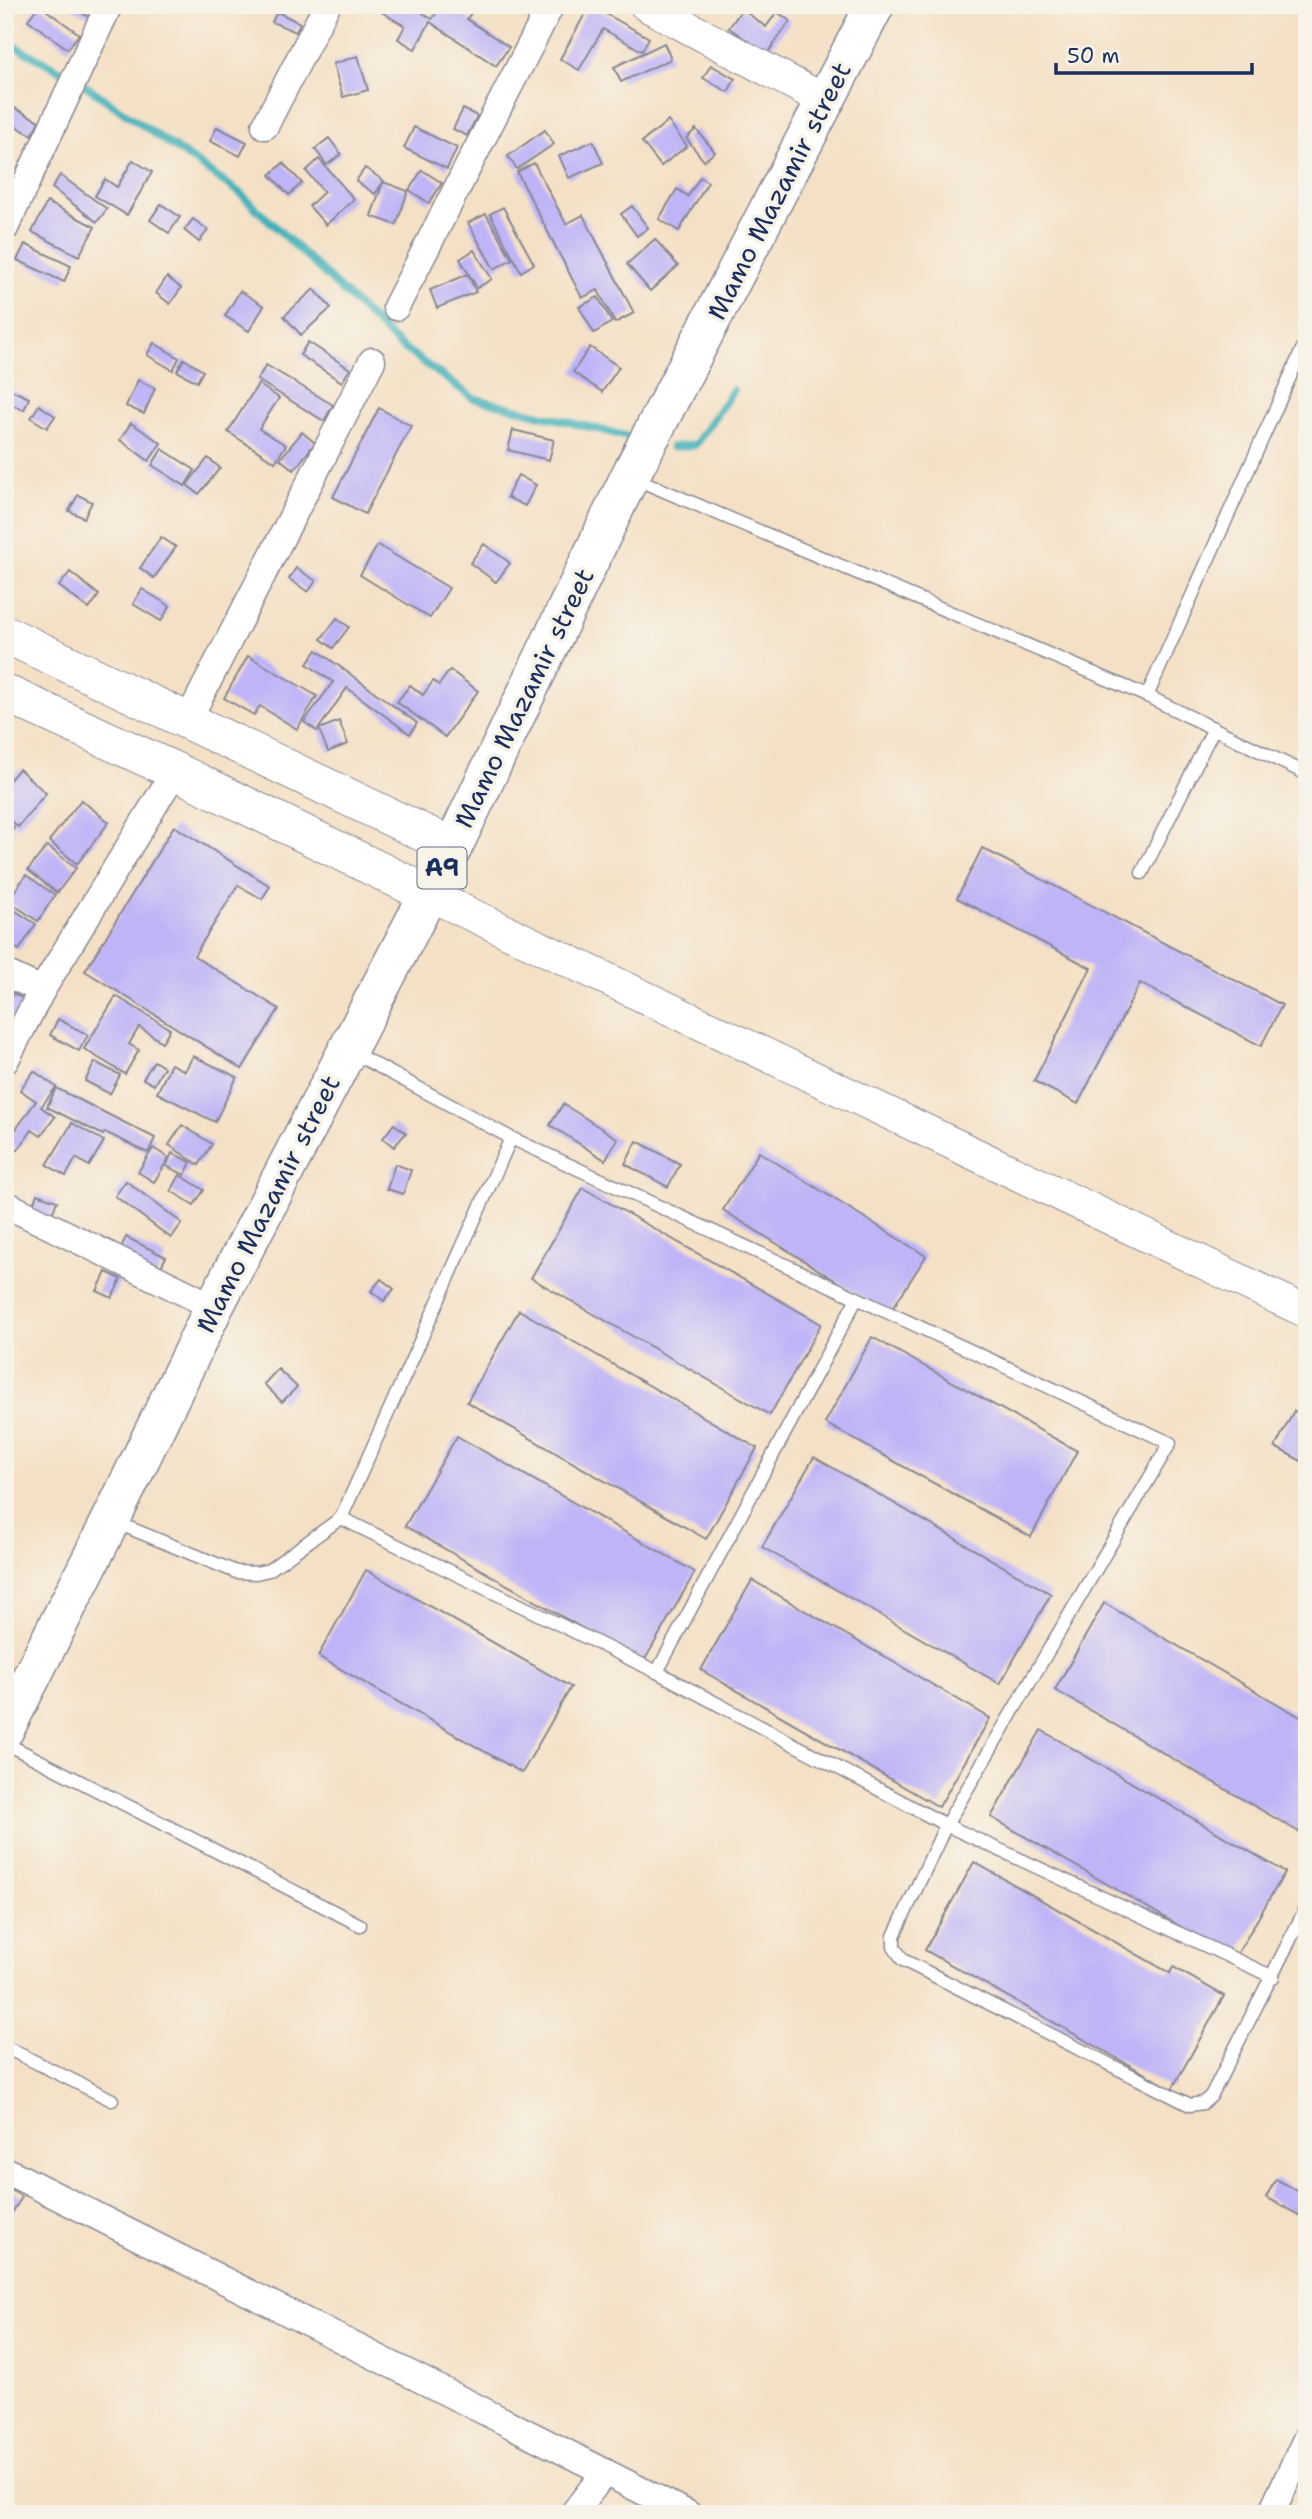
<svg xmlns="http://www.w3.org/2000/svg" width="1312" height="2519" viewBox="0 0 1312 2519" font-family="'Shantell Sans',sans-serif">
<rect width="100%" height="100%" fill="#f7f3e8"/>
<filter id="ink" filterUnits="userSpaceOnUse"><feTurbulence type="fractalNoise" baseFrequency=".0143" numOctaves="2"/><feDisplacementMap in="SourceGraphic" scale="14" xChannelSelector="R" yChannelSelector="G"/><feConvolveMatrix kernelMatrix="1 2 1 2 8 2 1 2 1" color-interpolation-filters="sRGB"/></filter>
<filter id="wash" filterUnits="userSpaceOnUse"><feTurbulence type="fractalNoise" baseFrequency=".00686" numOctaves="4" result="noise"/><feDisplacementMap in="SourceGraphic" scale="28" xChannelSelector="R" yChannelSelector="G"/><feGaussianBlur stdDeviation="1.57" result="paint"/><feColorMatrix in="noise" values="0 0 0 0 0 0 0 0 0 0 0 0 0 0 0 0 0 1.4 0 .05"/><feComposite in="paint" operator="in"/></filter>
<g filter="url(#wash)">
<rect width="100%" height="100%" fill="#f4e0c5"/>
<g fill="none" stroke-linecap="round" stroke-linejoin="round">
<g stroke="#40b0b9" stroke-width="8">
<path d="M5 41 76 79 240 193 398 344 473 398 625 436"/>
<path d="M672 447 695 445 733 390"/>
</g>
</g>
<g id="blocks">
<g fill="#beb4f7">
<path d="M39 5 79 34 68 49 28 20Z"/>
<path d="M66 5H97L91 18Z"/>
<path d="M370 5H410L432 19 442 5H459L471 13 467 19 509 47 496 66 430 22 415 49 398 39 405 26Z"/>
<path d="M590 5 649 38 642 51 603 29 579 70 560 59Z"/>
<path d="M742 9 766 27 777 12 790 21 767 54 729 28Z"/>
<path d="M277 12 300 23 296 32 272 22Z"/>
<path d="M664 43 671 59 621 82 614 67Z"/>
<path d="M358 56 368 90 343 97 333 64Z"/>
<path d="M711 65 735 79 728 92 703 78Z"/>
<path d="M5 103 39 121 32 135 5 121Z"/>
<path d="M463 109 477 116 467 136 453 129Z"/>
<path d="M668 121 687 146 661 166 642 142Z"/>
<path d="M217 127 247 142 240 156 210 141Z"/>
<path d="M414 127 457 148 447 169 404 148Z"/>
<path d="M5 128 14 133 5 151Z"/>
<path d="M696 129 715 152 704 161 686 138Z"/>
<path d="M545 130 554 144 517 169 508 156Z"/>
<path d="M329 138 341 154 327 165 315 149Z"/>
<path d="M593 141 603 163 569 178 559 156Z"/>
<path d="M319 159 354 199 326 225 309 206 324 192 306 171Z"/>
<path d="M133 160 152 172 127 215 95 196 105 179 117 187Z"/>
<path d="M283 163 302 183 289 195 270 175Z"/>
<path d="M534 163 566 224 583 215 634 313 615 323 598 290 582 298 517 172Z"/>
<path d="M365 168 384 181 375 194 356 181Z"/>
<path d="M422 170 442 183 429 203 409 190Z"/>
<path d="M60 175 107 209 97 222 52 188Z"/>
<path d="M700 177 708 182 679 231 659 219 677 189 688 196Z"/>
<path d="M383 182 408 191 396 225 371 216Z"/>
<path d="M47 202 95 227 79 256 32 232Z"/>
<path d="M161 204 180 217 169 233 150 220Z"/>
<path d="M632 206 648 228 637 236 621 214Z"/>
<path d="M503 207 534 264 521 272 490 214Z"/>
<path d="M486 214 512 259 494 269 468 223Z"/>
<path d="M193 219 208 230 199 242 184 230Z"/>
<path d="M655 239 678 266 650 291 627 264Z"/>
<path d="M25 244 71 266 64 282 17 260Z"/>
<path d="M474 250 492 279 477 288 460 259Z"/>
<path d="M468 274 476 292 437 308 430 290Z"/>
<path d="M167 277 181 288 170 304 156 293Z"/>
<path d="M314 289 331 308 301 335 284 316Z"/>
<path d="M240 291 264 306 249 331 225 316Z"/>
<path d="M598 297 612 322 594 333 579 307Z"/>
<path d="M308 342 350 369 342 382 300 355Z"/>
<path d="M154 343 179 358 173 370 147 355Z"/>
<path d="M590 347 619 367 602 392 573 372Z"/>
<path d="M184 359 203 371 197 382 177 371Z"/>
<path d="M266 365 333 405 324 421 257 380Z"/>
<path d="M138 380 155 388 144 414 126 406Z"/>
<path d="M258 384 279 398 259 429 286 445 275 462 228 432Z"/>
<path d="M5 387 29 398 24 410 5 402Z"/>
<path d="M39 405 55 416 47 428 31 418Z"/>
<path d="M379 408 411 426 365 514 333 497Z"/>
<path d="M131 423 161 443 149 461 120 440Z"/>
<path d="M513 430 554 440 549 460 508 450Z"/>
<path d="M302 432 315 443 294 470 280 459Z"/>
<path d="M162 449 195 470 185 486 152 465Z"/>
<path d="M208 458 220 468 199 494 187 485Z"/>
<path d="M518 475 536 485 525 506 507 497Z"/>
<path d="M78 495 92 502 84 518 69 511Z"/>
<path d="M161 537 176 547 154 578 140 568Z"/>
<path d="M484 544 510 563 496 582 470 563Z"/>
<path d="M378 545 449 588 430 618 360 575Z"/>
<path d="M296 568 316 581 308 592 289 579Z"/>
<path d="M70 572 99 595 89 609 59 586Z"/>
<path d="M142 589 170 606 161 621 133 604Z"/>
<path d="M337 618 349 627 333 648 321 639Z"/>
<path d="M317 650 417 723 410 734 347 688 317 731 304 722 333 682 307 664Z"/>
<path d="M248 656 317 696 297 729 260 706 254 715 224 698Z"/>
<path d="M450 670 478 691 445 737 397 702 410 685 423 695 433 681 439 685Z"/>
<path d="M339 721 348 744 328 752 319 729Z"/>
<path d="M19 769 46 793 18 827 5 816V785Z"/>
<path d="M81 800 109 822 77 864 49 841Z"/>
<path d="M5 823 14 828 5 845Z"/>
<path d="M174 826 270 886 262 899 238 885 194 956 279 1009 242 1069 85 971Z"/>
<path d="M47 846 76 868 57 893 28 870Z"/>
<path d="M982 848 1282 1005 1261 1046 1140 983 1078 1104 1034 1081 1091 968 957 898Z"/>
<path d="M26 875 55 895 38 921 8 901Z"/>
<path d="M5 904 36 924 19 950 5 941Z"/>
<path d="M13 993 26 1001 16 1018 5 1013Z"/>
<path d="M116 996 170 1029 162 1042 139 1027 129 1044 139 1050 125 1074 84 1049Z"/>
<path d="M58 1019 88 1035 79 1051 50 1035Z"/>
<path d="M193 1056 237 1077 215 1122 157 1093 171 1064 185 1071Z"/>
<path d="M154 1061 164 1067 154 1085 143 1079Z"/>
<path d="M95 1062 120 1075 110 1094 85 1081Z"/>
<path d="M34 1071 56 1087 41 1107 55 1117 41 1136 32 1130 18 1150 7 1142 36 1101 20 1090Z"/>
<path d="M56 1088 155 1138 148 1153 105 1132 103 1135 47 1107Z"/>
<path d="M563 1104 618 1139 605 1160 550 1125Z"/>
<path d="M72 1123 104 1141 89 1166 76 1158 66 1176 47 1165Z"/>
<path d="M394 1124 406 1133 394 1147 383 1138Z"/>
<path d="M182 1125 212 1144 199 1165 169 1145Z"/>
<path d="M637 1141 680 1164 668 1187 625 1164Z"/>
<path d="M153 1148 169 1158 154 1182 138 1172Z"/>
<path d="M759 1152 926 1256 889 1314 723 1210Z"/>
<path d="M172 1153 191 1162 185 1175 166 1166Z"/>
<path d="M395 1164 411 1170 403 1194 387 1189Z"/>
<path d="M180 1175 204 1190 194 1205 171 1191Z"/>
<path d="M126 1181 182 1223 171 1238 115 1196Z"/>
<path d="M583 1188 821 1324 770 1415 531 1278Z"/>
<path d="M37 1194 57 1201 45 1233 25 1226Z"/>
<path d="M126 1237 166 1257 150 1288 111 1268Z"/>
<path d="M106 1272 121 1279 112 1298 97 1291Z"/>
<path d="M381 1279 394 1289 384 1301 371 1291Z"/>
<path d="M519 1310 757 1448 706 1539 467 1402Z"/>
<path d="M872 1337 1077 1451 1031 1537 825 1423Z"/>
<path d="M278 1369 297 1387 282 1402 264 1384Z"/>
<path d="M1294 1411 1307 1417V1464L1275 1447Z"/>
<path d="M457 1436 695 1572 643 1663 405 1526Z"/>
<path d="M814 1457 1051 1594 1000 1684 762 1547Z"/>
<path d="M366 1570 571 1687 522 1773 318 1656Z"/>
<path d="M752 1580 990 1718 939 1807 701 1670Z"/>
<path d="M1104 1603 1307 1721V1818L1299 1832 1055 1690Z"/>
<path d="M1041 1730 1285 1872 1235 1958 991 1817Z"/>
<path d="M974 1862 1170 1973 1173 1967 1224 1996 1172 2089 925 1950Z"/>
<path d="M1276 2179 1307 2196 1304 2218 1266 2197Z"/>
<path d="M5 2186 22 2197 5 2224Z"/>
</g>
</g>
</g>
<g filter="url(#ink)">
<use href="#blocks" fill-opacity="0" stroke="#888892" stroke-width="2"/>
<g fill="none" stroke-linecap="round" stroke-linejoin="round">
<defs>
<g id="service">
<path d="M634 478 1147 696 1307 774"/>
<path d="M1147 696 1307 339"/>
<path d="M1142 873 1214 728"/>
<path d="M350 1051 511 1138 1170 1443 946 1825 894 1936V1947L903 1960 1190 2105 1203 2103 1211 2096 1307 1906"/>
<path d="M341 1518 657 1672 946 1825 1273 1977"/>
<path d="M115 1522 236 1572 256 1573 269 1570 341 1518 511 1138"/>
<path d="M657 1672 857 1298"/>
<path d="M5 1743 360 1925"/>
<path d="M5 2047 112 2100"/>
</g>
<g id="minor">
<path d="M265 126 327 5"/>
<path d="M5 228 109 5"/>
<path d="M396 307 551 5"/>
<path d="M188 720 372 361"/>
<path d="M5 973 42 990"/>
<path d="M5 1061 42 990 175 771"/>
<path d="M5 1204 214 1307"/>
<path d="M5 2170 688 2514"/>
<path d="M573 2514 605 2472"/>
<path d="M1271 2514 1307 2437"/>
</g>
<g id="tertiary">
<path d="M646 5 826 101"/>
<path d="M428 894 1307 1312"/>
</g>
<g id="secondary">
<path d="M5 634 453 847"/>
<path d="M5 693 175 771 428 894"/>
</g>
<path id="primary" d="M5 1729 111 1520 214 1307 453 847 630 476 875 5"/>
</defs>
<use href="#service" stroke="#888892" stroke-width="15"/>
<use href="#minor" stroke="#888892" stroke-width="29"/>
<use href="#tertiary" stroke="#888892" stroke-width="34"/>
<use href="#secondary" stroke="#888892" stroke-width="39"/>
<use href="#primary" stroke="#888892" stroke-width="41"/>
<use href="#service" stroke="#fff" stroke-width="12"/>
<use href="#minor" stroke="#fff" stroke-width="26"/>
<use href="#tertiary" stroke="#fff" stroke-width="32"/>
<use href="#secondary" stroke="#fff" stroke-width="37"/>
<use href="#primary" stroke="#fff" stroke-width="38"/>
</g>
</g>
<g text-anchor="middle" stroke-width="7" stroke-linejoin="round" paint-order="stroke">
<rect fill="#f7f3e8" stroke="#5d6a87" stroke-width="2" x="417.5" y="847.5" width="49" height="41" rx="5"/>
<g font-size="24" font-weight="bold" fill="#1b2f5e">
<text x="442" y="876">A9</text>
</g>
<g font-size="26" fill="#1b2f5e" stroke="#f7f3e8">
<text transform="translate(779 191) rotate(-63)" y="9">Mamo Mazamir street</text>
<text transform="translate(524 698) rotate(-64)" y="9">Mamo Mazamir street</text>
<text transform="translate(268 1204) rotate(-63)" y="9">Mamo Mazamir street</text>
</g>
</g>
<rect width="1312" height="2519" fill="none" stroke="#f7f3e8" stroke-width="28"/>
<path d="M1056 63v10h196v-10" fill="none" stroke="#1b2f5e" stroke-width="3.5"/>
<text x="1067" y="63" font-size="21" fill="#1b2f5e" stroke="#f7f3e8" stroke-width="5" paint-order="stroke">50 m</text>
</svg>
